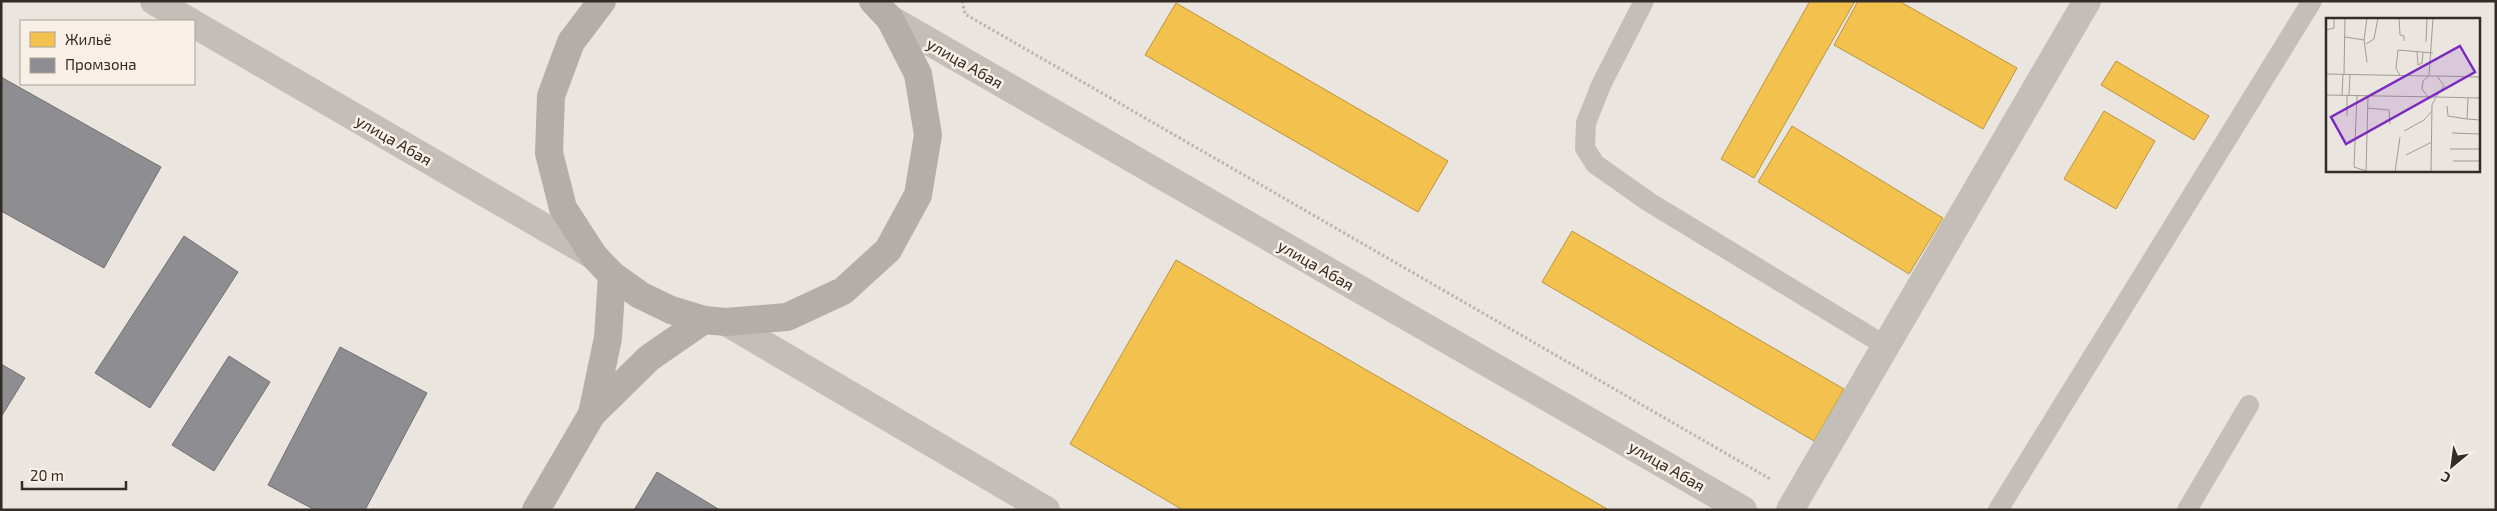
<svg xmlns="http://www.w3.org/2000/svg" width="2497" height="511" viewBox="0 0 2497 511" font-family="'Exo 2',sans-serif">
<rect width="100%" height="100%" fill="#ebe5df"/>
<g fill="#f2c14e" stroke="#b99442">
<path d="M1810 1H1855L1754 178 1721 159Z"/>
<path d="M1858 1H1899L2017 68 1983 129 1834 45Z"/>
<path d="M1176 3 1448 161 1418 212 1145 55Z"/>
<path d="M2116 61 2209 116 2194 140 2101 85Z"/>
<path d="M2104 111 2155 141 2116 209 2064 179Z"/>
<path d="M1792 126 1943 218 1909 274 1758 182Z"/>
<path d="M1572 231 1844 389 1814 441 1542 282Z"/>
<path d="M1176 260 1609 510H1183L1070 444Z"/>
</g>
<g fill="#8d8d92" stroke="#727072">
<path d="M1 77 161 167 104 268 1 211Z"/>
<path d="M184 236 238 272 150 408 95 373Z"/>
<path d="M340 347 427 393 365 510H315L268 485Z"/>
<path d="M229 356 270 382 214 471 172 445Z"/>
<path d="M1 364 25 378 1 417Z"/>
<path d="M657 472 720 510H634Z"/>
</g>
<g fill="none" stroke-linecap="round" stroke-linejoin="round">
<path stroke="#bcb6b1" stroke-width="3" stroke-dasharray="2.5 2.5" stroke-linecap="butt" d="M962 1 965 14 1772 480"/>
<g stroke="#c4beb8" stroke-width="20">
<path d="M1644 1 1601 85 1586 123 1585 148 1595 164 1649 202 1886 346"/>
<path d="M1998 510 2312 1"/>
<path d="M2187 510 2249 405"/>
</g>
<g stroke="#c4beb8" stroke-width="28">
<path d="M154 1 189 21"/>
<path d="M890 19 1743 510"/>
<path d="M194 24 594 256"/>
<path d="M726 322 1046 510"/>
<path d="M1790 510 2087 1"/>
</g>
<g stroke="#b4aea9" stroke-width="28">
<path d="M602 1 571 42 551 96 549 153 563 208 594 256 612 275 640 295 671 310 704 320 726 322 787 317 843 291 888 250 918 195 928 135 918 74 890 19 873 1"/>
<path d="M592 414 608 338 612 275"/>
<path d="M536 510 592 414 649 358 704 320"/>
</g>
</g>
<g text-anchor="middle" stroke-width="5" stroke-linejoin="round" paint-order="stroke">
<g font-size="16" fill="#342b27" stroke="#f8f0e6">
<text transform="translate(965 63) rotate(30)" y="6">улица Абая</text>
<text transform="translate(394 140) rotate(30)" y="6">улица Абая</text>
<text transform="translate(1316 265) rotate(30)" y="6">улица Абая</text>
<text transform="translate(1667 466) rotate(30)" y="6">улица Абая</text>
</g>
</g>
<g transform="translate(2326 18)">
<rect width="154" height="154" fill="#ebe5df"/>
<path fill="none" stroke="#a29b95" stroke-width="1" d="M73 0 74 17 78 18V23M0 12 8 10V0M19 19 38 22 41 44M38 22 41 0M100 24 101 0M40 26 48 21 52 0M91 34 92 47 96 45 97 34M0 56 102 58M18 56 19 0M74 58 70 50 72 32 107 35M103 58 107 0M111 58 154 59M0 77 110 79 118 68 111 58H103L97 63 96 71 102 79M16 77 17 56M23 77 24 56M31 78 28 149 40 153M111 79 154 80M142 80 141 101 154 102M121 88 122 98 141 101M41 90 63 92 64 106M21 98V77M78 113 98 102 106 93M126 115 154 116M124 131H154M80 137 106 124M127 143H154M40 154 42 78M69 154 74 119M105 154 106 87 110 79"/>
<path fill="#7b2cbf" fill-opacity="0.15" stroke="#7b2cbf" stroke-width="2.5" d="M134 28 149 54 20 126 5 99Z"/>
<rect width="154" height="154" fill="none" stroke="#342b27" stroke-width="2.5"/>
</g>
<rect width="2497" height="511" fill="none" stroke="#342b27" stroke-width="5"/>
<rect x="20" y="20" width="175" height="65" fill="#f8f0e6" stroke="#aaa19a"/>
<rect x="30" y="32" width="25" height="15" fill="#f2c14e" stroke="#aaa19a"/>
<text x="65" y="45" font-size="15" fill="#342b27">Жильё</text>
<rect x="30" y="58" width="25" height="15" fill="#8d8d92" stroke="#aaa19a"/>
<text x="65" y="70" font-size="15" fill="#342b27">Промзона</text>
<g transform="translate(2452 466) rotate(209)" stroke="#f8f0e6" stroke-width="4" paint-order="stroke">
<path d="M0-4L9 19L0 12L-9 19Z" fill="#342b27"/>
<text y="-8" font-size="14" font-weight="bold" text-anchor="middle" fill="#342b27">С</text>
</g>
<path d="M22 481v8h104v-8" fill="none" stroke="#342b27" stroke-width="2.5"/>
<text x="30" y="481" font-size="15" fill="#342b27" stroke="#f8f0e6" stroke-width="4" paint-order="stroke">20 m</text>
</svg>
